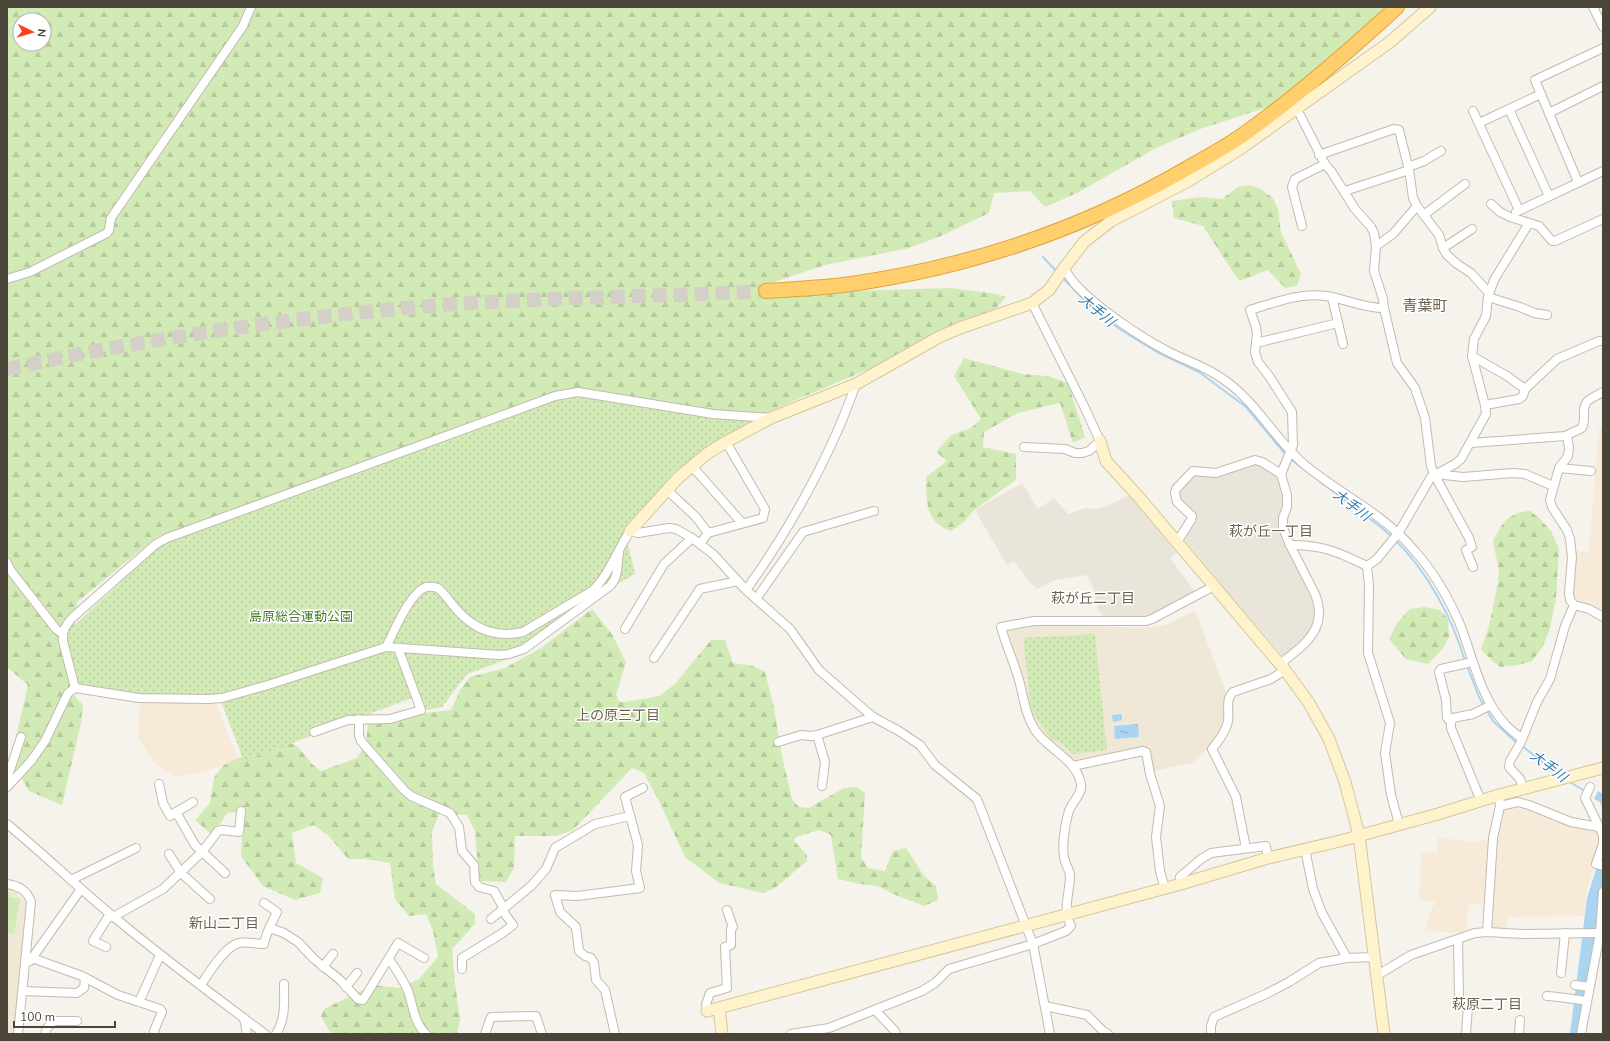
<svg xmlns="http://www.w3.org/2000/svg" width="1610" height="1041" viewBox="0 0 1610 1041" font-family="'Nunito Sans','Noto Sans JP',sans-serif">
<defs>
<pattern id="forest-firs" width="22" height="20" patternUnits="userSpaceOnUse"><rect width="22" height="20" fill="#d2eab5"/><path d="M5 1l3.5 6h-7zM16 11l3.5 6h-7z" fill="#b6ca9c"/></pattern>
<pattern id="park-dots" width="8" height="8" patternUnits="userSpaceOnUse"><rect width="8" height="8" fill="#d2eab5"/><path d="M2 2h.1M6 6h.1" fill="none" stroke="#b6ca9c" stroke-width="1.8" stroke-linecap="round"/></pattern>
<pattern id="water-ripples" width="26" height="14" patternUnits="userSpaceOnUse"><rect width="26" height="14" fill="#a9d4f2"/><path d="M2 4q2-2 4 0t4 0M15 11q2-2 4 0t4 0" fill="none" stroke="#8caec5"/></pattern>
</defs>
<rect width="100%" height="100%" fill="#f6f3ec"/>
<g fill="#eae5da">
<path d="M1257 463 1279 478 1284 501 1280 527 1281 534 1315 603V620L1311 630 1299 645 1285 655H1282L1233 599 1182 537 1195 514 1180 501 1179 491 1192 475Z"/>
<path d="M1022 483 1038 509 1054 498 1068 514 1085 508 1098 509 1106 507 1129 495 1177 553 1170 558 1195 592 1152 617 1104 618 1098 610 1094 590 1087 575 1055 580 1037 589 1030 583 1014 561 1007 565 975 510Z"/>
</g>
<g fill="#f7ead8">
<path d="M1603 426V613L1577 602 1573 597V592L1574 551 1589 552 1599 428Z"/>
<path d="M140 701 216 703 239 762 193 774 176 777 156 765 138 738Z"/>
<path d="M1519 805 1597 828 1601 843 1586 893 1585 916 1508 917 1506 933 1492 930 1489 927 1495 843 1503 812 1507 808Z"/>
<path d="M1438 837 1474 843 1481 840 1488 841 1485 905 1470 904 1468 908 1466 931 1461 933 1425 931 1432 908 1436 902 1419 900 1421 852 1437 853Z"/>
</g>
<g fill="#efe8d6">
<path d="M1195 610 1225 689 1226 718 1217 737 1210 747 1192 763 1153 771 1150 746 1075 760 1072 759 1057 745 1047 740 1036 728 1028 711 1025 690 1007 630 1038 624 1142 628 1165 625Z"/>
<path d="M7 888 18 893 27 904 24 956 21 960 14 1034H7Z"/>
</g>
<path fill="#d2eab5" d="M7 892H9V897L20 899 14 934 7 932Z"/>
<g fill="url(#forest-firs)" fill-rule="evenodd">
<path d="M7 7H1384L1358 34 1271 106 1200 129 1156 148 1079 192 1045 207 1030 191 994 193 989 213 941 236 909 248 825 265 760 287 847 291 951 288 997 294 1006 297 991 314 883 363 782 406 735 428 321 497 158 536 77 602 71 671 74 695 83 705 81 723 62 805 29 791 11 759 28 685 7 667ZM20 20H44V44H20Z"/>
<path d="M1250 185 1259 188 1273 198 1278 209 1281 232 1301 274 1297 286 1285 288 1268 270 1239 281 1203 226 1174 218 1172 201 1201 197 1222 199 1238 187Z"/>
<path d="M964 358 1023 374 1047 376 1068 383 1085 437 1073 443 1060 403 1018 413 984 432 983 447 1016 454V480L974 510 964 522 951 531C924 522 927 501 926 477L947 461 936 452 951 435 971 428 981 419 954 376Z"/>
<path d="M1530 511 1538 517 1551 531 1559 549 1556 599 1550 629 1542 648 1532 661 1518 665 1500 667C1493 661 1487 657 1481 649L1489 626 1498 582 1499 571 1493 541C1502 523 1509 512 1530 511Z"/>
<path d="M1425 607 1440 610 1448 619 1449 637 1444 647 1428 664 1406 659 1389 639 1397 623 1410 609Z"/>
<path d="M592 609 612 634 626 663 616 694 619 702H626L659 696 675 684 711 640H725L733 663 753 666 765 672 774 708 782 756 792 799 799 807 809 808 844 788 857 787 865 793 861 857 868 868 885 871 893 851 906 848 924 876 936 886 938 900 924 906 893 894 878 886 860 884 838 879 831 835 819 830 796 837 794 841 807 855V861L775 888 763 893 719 883 685 857 658 799 644 773 632 768 573 830 556 836H515L514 868 506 882 479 881 475 831 467 815 439 814 432 832 433 866 436 884 475 914V924L452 949 455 983 460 1019 457 1034H331L321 1016 324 1009 373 985 399 988 419 979 438 957 433 931 426 914 409 916 395 899 390 863 365 859H348L329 836 314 825 292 833 296 863 323 878 320 893 295 900 263 886 241 856 243 821 238 812 227 813 213 836 195 820 210 803 214 777 224 765 255 750 284 740 297 746 313 765 321 771 357 758 366 743 368 724 383 718 451 710 460 690 470 677 505 668 541 648Z"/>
</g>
<g fill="url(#park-dots)">
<path d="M577 397 705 417 758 420C736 432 711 443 692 459 667 480 646 506 625 531L635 574 616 585 524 653 467 674 442 707 427 710 420 695 244 761 222 704 207 697 137 694 82 685 76 681 65 634 157 548 167 540 355 474 558 399Z"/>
<path d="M1095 634 1107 750 1073 754 1060 742 1052 740 1041 726 1031 707 1023 638Z"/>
</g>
<g fill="url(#water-ripples)">
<path d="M1121 714 1122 720 1113 722 1112 715Z"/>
<path d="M1138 724 1139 737 1115 739 1114 726Z"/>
<path d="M1598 791 1603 794V810L1600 802 1594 799Z"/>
</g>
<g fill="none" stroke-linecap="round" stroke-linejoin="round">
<g stroke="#a9d4f2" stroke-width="2">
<path d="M1043 257 1058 273"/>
<path d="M1062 277 1089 305 1121 330 1157 352 1199 372 1246 407 1286 455"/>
<path d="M1289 458 1308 472"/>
<path d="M1318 480 1382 528 1392 537"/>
<path d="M1395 540C1427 570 1453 620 1465 661"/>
<path d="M1467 666 1479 697 1484 706"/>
<path d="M1486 709 1493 721 1518 744"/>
<path d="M1522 746 1560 775"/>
<path d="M1568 781 1585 791"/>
</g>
<path stroke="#a9d4f2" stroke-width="12" d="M1576 1034 1593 899 1603 867"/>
<path stroke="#d4d0c8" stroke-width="14" stroke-dasharray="14 7" stroke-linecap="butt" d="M7 369C146 339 287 318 429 306 541 297 654 297 766 291"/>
<defs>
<g id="street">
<path d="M1593 7 1603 27"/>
<path d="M1509 109 1549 196"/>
<path d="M1473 111 1519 210"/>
<path d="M1549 113 1603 86"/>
<path d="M1479 123 1541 94"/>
<path d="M1319 155 1394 129 1399 130 1409 170 1413 198 1417 206 1439 235 1443 248 1447 255 1457 264 1471 273 1489 293"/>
<path d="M1408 167 1424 161 1441 151"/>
<path d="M1578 182 1535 80 1603 48"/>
<path d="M1345 191 1409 170"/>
<path d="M1491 204 1500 212 1510 217 1539 226 1552 241H1555L1603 219"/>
<path d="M1516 212 1603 171"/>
<path d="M1425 214 1465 184"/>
<path d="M1302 226 1292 187 1295 179 1325 164"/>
<path d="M1376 246 1393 234 1417 206"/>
<path d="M1443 248 1472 229"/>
<path d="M1064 268C1067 273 1071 279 1075 284 1097 308 1140 337 1169 352 1187 361 1207 367 1223 379 1257 402 1274 439 1305 465 1340 494 1384 514 1414 550 1432 570 1448 597 1459 622 1473 656 1479 695 1504 723 1509 729 1516 734 1522 739"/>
<path d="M7 279 30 272 107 233 109 230 111 218 243 26 251 7"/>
<path d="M1332 297 1343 344"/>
<path d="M1488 297 1520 307 1534 313 1547 315"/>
<path d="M1384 308 1397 363 1415 388 1425 418 1431 466 1434 474 1469 538 1472 547 1466 550 1473 567"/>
<path d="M1256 343 1338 323"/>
<path d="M1472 356 1507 376 1525 389 1557 359 1599 341H1603"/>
<path d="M1485 405 1519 399 1523 396 1525 389"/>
<path d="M1567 436 1569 448 1568 456 1559 468 1550 500 1552 507 1567 530 1570 539 1572 557 1569 593 1570 600 1574 605 1589 609 1603 617"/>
<path d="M1471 443 1565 436 1582 428C1584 424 1584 420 1584 415 1583 399 1591 399 1603 392"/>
<path d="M1024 447 1065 449 1075 453H1082L1089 451 1100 441 1083 404 1032 303"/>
<path d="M692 466 742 523"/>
<path d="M1559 468 1591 471"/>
<path d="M1435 474 1463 477 1513 473 1525 474 1553 486"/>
<path d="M667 490 696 517 708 533"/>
<path d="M1177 542 1191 520 1192 516 1177 502 1175 493 1176 489 1193 471 1216 473 1255 460 1262 462 1281 474"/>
<path d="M700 544 708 533 763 518 765 509 726 442"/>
<path d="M1290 545C1323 545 1338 552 1367 566L1377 559 1399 532 1431 477 1455 464 1461 459 1486 414 1485 405 1472 356 1474 339 1486 316 1488 297 1494 280 1529 223"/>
<path d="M7 563 11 571 56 629 62 633"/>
<path d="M1367 566 1369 585 1368 653 1390 723 1385 753 1391 795 1399 824"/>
<path d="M746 590C782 540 812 488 837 432 844 417 850 400 856 384"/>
<path d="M756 599 803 532 874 511"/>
<path d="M625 629 664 564 692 538"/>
<path d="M386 647 500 655 509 654 524 649 610 586C619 577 617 564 619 553"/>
<path d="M654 658 700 589 738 581"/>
<path d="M1280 664C1304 645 1329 629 1315 594L1290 545 1283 528V518L1287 507V495L1281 474 1293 445 1292 412 1269 376 1258 362 1255 352 1257 334 1256 327 1250 310C1274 303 1300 292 1326 296 1346 299 1363 308 1384 308L1383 299 1374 271 1376 246 1374 233 1371 227 1355 209 1331 171 1325 164 1300 115"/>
<path d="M75 688 63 641C62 631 66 625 72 618L156 544 167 538 555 396 578 392 713 414 771 418"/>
<path d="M359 719V736L361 741 404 790 411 796 450 813 459 827 462 851 474 865 475 882 479 887 494 891 504 909"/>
<path d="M1451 722 1447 718 1446 700 1439 672 1441 669 1472 662"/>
<path d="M314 732 348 720 390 719 421 710 398 648"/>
<path d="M817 735 825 762 822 786"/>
<path d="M778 742 801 735 811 736 817 735 873 717"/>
<path d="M1073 766 1143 751 1146 752 1150 774 1160 806 1156 837 1160 871 1165 889"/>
<path d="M7 779 21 737"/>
<path d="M159 784 163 803 170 816 193 802"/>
<path d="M7 787 31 761 45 741 68 693 75 688 139 698 208 699 222 698 268 685 386 647C394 632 410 592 426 587 430 586 434 587 438 588 448 597 454 608 463 616 480 632 501 637 523 632L592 591C609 575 617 551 630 531L638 533 669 528 676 529 692 538 713 554 746 590 790 629 819 670 873 717 899 731 920 745 935 765 977 799 1033 944 1050 1034"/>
<path d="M1590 787 1585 798 1603 835V844L1596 864 1603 866"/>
<path d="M1523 789 1520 779 1509 767 1510 761 1521 742 1537 702 1550 679 1565 626 1574 605"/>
<path d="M1481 801 1451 728V722L1453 718 1473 714 1491 705"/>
<path d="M1500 806 1518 802 1529 805 1571 822 1599 827"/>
<path d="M176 812 195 845 225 873"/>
<path d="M7 824C44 854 77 887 114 917 163 958 214 996 265 1034"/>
<path d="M1246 848 1236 797 1212 749C1218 742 1224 734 1227 725 1231 713 1224 701 1233 692L1271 679 1285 670"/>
<path d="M1305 849 1313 889 1322 913 1347 958"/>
<path d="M169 854 181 873 210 899"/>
<path d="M71 880 136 848"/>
<path d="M7 884C19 886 27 890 31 902L18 1034"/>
<path d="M1181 884 1180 877 1201 859 1211 853 1266 846 1268 858"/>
<path d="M113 917 163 889 202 852 218 831 222 830 239 832 241 811"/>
<path d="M491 919 531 886 546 869 555 848 595 824 630 816"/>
<path d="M270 928 284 933 298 942 314 959 339 979 358 999 363 1000 398 943 424 958"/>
<path d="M1487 932 1493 838 1500 806 1499 795"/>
<path d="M1458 939 1459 998 1461 1001 1466 1003 1468 1006 1466 1034"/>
<path d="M106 947 93 941 110 914"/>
<path d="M32 958 82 976 118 995 160 1009 162 1012 154 1031 155 1034"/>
<path d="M389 959C396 969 403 979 408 991 413 1005 414 1023 426 1034"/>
<path d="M30 961 81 889"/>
<path d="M323 967 333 954"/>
<path d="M462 969V958L501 934 513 925 502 910"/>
<path d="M1561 973 1565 933"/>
<path d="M1376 976 1411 955 1475 933 1487 932 1523 934 1600 933"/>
<path d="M201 985C208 974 225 946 239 943 246 941 256 944 264 944 266 932 272 923 277 912L264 903"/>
<path d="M1575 985 1590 987"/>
<path d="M346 987 357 973"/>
<path d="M23 991 77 993 84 988 85 978"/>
<path d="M1547 996C1561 997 1573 999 1587 1001"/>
<path d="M139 1002 160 955"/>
<path d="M1045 1006 1087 1015 1103 1031 1108 1034"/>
<path d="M875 1010 895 1031 896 1034"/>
<path d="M707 1011 706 1004 710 993 727 988 725 947 731 945V929L733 927 727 910"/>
<path d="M244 1018 247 1034"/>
<path d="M45 1034 47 1028 54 1021H77"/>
<path d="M276 1034C286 1019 284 1001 284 984"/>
<path d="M485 1034 491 1017 536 1016 542 1034"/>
<path d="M615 1034 605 990 596 980 594 963 591 958 585 956 579 951 576 927 560 912 555 895 577 896 640 888 636 871 638 845 625 797 643 788"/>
<path d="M791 1034 829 1028 922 991 935 983 949 969 1033 944 1066 931 1071 926C1062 908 1070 893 1070 876 1070 870 1066 866 1065 861 1061 850 1065 825 1068 814 1070 804 1083 794 1081 784 1076 758 1048 750 1035 730 1026 716 1024 700 1020 684 1015 664 1006 646 1001 627L1034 621H1146L1152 619 1214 586"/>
<path d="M1211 1034V1026L1214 1017 1266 994 1289 982 1319 963 1347 958 1374 957"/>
<path d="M1519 1034 1520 1020"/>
<path d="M1581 1034 1600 933 1603 892"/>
</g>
<g id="secondary">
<path d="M1100 441 1106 461 1137 495 1285 670 1309 703 1329 739 1345 782 1359 835 1384 1034"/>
<path d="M630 531 679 477 708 453 726 442 771 418 856 384 939 337 960 328 1032 303 1049 290 1064 268 1084 242 1111 221 1190 180 1240 149 1390 42 1430 7"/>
<path d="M719 1008 722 1034"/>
<path d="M707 1011 1181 884 1268 858 1340 841 1438 814 1499 795 1603 768"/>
</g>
<path id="highway" d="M766 291C795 289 823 288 851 284 969 267 1083 229 1186 169 1207 157 1228 146 1247 132 1300 94 1349 51 1397 7"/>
</defs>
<use href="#street" stroke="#c2bbae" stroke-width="10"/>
<use href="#secondary" stroke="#d6c79b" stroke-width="13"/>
<use href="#highway" stroke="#e0a43c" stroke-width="16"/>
<use href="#street" stroke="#fff" stroke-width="8"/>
<use href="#secondary" stroke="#fff3cd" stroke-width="11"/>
<use href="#highway" stroke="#ffcf6e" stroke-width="14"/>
</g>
<g text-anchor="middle" stroke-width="3" stroke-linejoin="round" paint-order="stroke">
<g font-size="13" fill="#4a7f2a" stroke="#fff">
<text x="301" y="621">島原総合運動公園</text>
</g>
<g font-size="14" font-style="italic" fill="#2e7ab2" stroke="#fff">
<text transform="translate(1097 310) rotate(40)" y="5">大手川</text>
<text transform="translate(1352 505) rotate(37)" y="5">大手川</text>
<text transform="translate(1549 766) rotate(37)" y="5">大手川</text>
</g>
<g font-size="14" fill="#6e6250" stroke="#fff">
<text x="1271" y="536">萩が丘一丁目</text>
<text x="1093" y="603">萩が丘二丁目</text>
<text x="618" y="720">上の原三丁目</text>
<text x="224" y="928">新山二丁目</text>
<text x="1487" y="1009">萩原二丁目</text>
</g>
<g font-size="15" fill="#6e6250" stroke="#fff">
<text x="1425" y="311">青葉町</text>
</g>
</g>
<rect width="1610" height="1041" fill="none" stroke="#4b4439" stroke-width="16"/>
<g transform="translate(32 32) rotate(95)"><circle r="19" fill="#ffffff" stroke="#b7b4b0"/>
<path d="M0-3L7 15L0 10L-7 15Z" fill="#fc3f1d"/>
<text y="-6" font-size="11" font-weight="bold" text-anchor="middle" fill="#4b4439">N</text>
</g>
<path d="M14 1021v6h101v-6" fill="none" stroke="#4b4439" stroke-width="2"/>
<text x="20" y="1021" font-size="12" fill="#4b4439" stroke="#ffffff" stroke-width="3" paint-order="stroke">100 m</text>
</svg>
